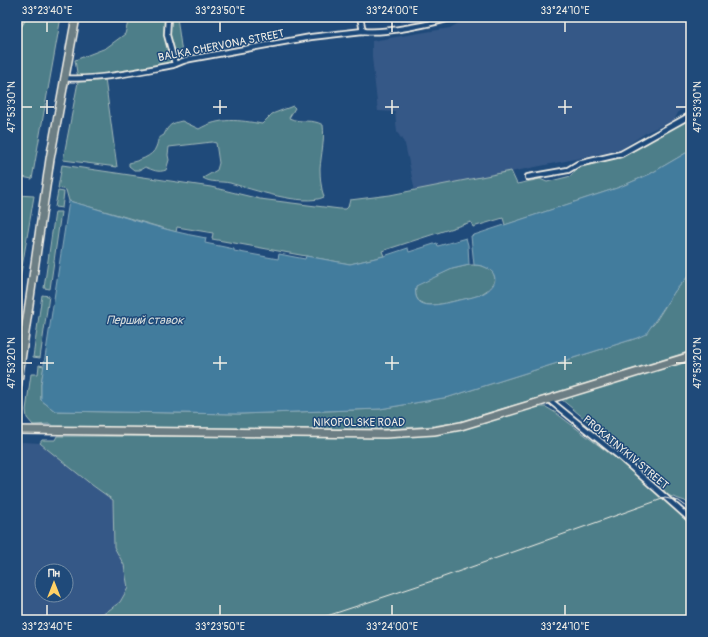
<svg xmlns="http://www.w3.org/2000/svg" width="708" height="637" viewBox="0 0 708 637" font-family="Pangolin,sans-serif">
<rect width="100%" height="100%" fill="#1f4a7a"/>
<filter id="ink" filterUnits="userSpaceOnUse"><feTurbulence type="fractalNoise" baseFrequency=".025" numOctaves="2"/><feDisplacementMap in="SourceGraphic" scale="8" xChannelSelector="R" yChannelSelector="G"/><feConvolveMatrix kernelMatrix="1 2 1 2 8 2 1 2 1" color-interpolation-filters="sRGB"/></filter>
<g filter="url(#ink)">
<g fill="#365887" fill-rule="evenodd">
<path d="M400 17H435L401 23Z"/>
<path d="M469 17H691V107L679 111 674 120 647 132 620 150 415 191 405 144 397 132 395 112 378 111 372 57V41L450 28Z"/>
<path d="M22 442 40 443 47 449 92 485 113 500 114 547 124 565 128 588 120 602 105 613 64 620H17V464ZM42 571H66V595H42Z"/>
</g>
<g fill="#4e7e89" stroke="#a1b8b8">
<path d="M17 17H61L32 179 17 176Z"/>
<path d="M127 17H177L183 61 175 64 78 79 75 60 106 48 125 34 129 18Z"/>
<path d="M105 79 117 167 63 160 78 82Z"/>
<path d="M293 106 295 108 289 118C302 124 311 118 323 125 325 140 321 154 320 169 320 178 321 188 324 197 304 207 251 189 230 183 221 181 210 183 203 178L217 170 219 163 216 143 212 142 169 147 168 155 169 160 166 170C158 173 153 170 145 167L140 170H134L129 166V163C137 161 153 157 156 147 159 140 156 139 164 135 168 125 172 123 182 121L199 129C219 117 240 120 262 124L272 114Z"/>
<path d="M691 118V150L650 174 620 187 505 225 503 218 473 227 471 222 382 251 384 256 350 264 212 239 213 233 177 227 176 232 122 216 69 201 66 190 58 188 62 165 211 187 260 199 340 209H346L348 207 350 200 390 195 511 171 517 184 540 179 547 182 571 176 578 167 621 157Z"/>
<path d="M58 191 64 192 62 208 55 207Z"/>
<path d="M17 195 34 196 17 297Z"/>
<path d="M55 212H61L50 289 44 288Z"/>
<path d="M469 265C475 265 481 265 487 268 499 274 495 285 486 291 478 297 469 298 460 300 443 303 411 315 416 285L452 269Z"/>
<path d="M691 273V351L459 422 433 426 385 429 54 427 50 424 33 425 27 418 26 410 31 374H38L39 365 44 366 41 384V400L55 411 240 414 380 409 449 397 637 338 654 324 675 291Z"/>
<path d="M42 295 49 296 40 358 33 357Z"/>
<path d="M691 359V507L685 501 667 495 658 480 561 399Z"/>
<path d="M537 407H546L556 413 618 460 691 523V620H64L105 613 120 602 128 588 124 565 114 547 113 500 92 485 47 449 40 443 42 440H55L57 436 384 437 434 434Z"/>
</g>
<path fill="#437c9d" stroke="#8aabbb" d="M691 150V273L675 291 646 334 637 338 449 397 380 409 240 414 55 411 41 400V384L69 201C114 213 159 230 206 238L205 243 234 249V251L278 259 279 254 305 259 306 256 350 264 384 256 408 248 409 252 437 243 438 246 466 238 468 245 469 265 452 269 416 286C411 315 444 303 460 300 468 298 476 297 484 293 504 282 494 265 474 265L471 236 620 187 650 174Z"/>
<g fill="none" stroke-linecap="round" stroke-linejoin="round">
<defs>
<g id="minor">
<path d="M168 17 167 35 175 64"/>
<path d="M360 17 363 31"/>
<path d="M64 78C96 81 140 71 173 65 179 63 184 60 190 59L311 37 363 31C382 34 433 24 453 17"/>
<path d="M528 177 568 170 578 164 621 154 691 115"/>
<path d="M548 399 620 457 691 520"/>
</g>
<g id="primary">
<path d="M17 388 50 159 76 17"/>
<path d="M17 430 385 434 434 431 461 426 691 356"/>
</g>
</defs>
<use href="#minor" stroke="#f4f1e8" stroke-width="8"/>
<use href="#primary" stroke="#f4f1e8" stroke-width="10"/>
<use href="#minor" stroke="#1f4a7a" stroke-width="4.5"/>
<use href="#primary" stroke="#6c7e84" stroke-width="7"/>
<g stroke="#f4f1e8" stroke-width="1">
<path d="M17 34 27 17"/>
<path d="M315 620 432 581 665 498 679 501 691 510"/>
</g>
</g>
</g>
<path fill="none" stroke="#f4f1e8" stroke-width="1.5" d="M47 22V32M220 22V32M392 22V32M565 22V32M47 100V114M220 100V114M392 100V114M565 100V114M22 107H32M40 107H54M213 107H227M385 107H399M558 107H572M676 107H686M47 356V370M220 356V370M392 356V370M565 356V370M22 363H32M40 363H54M213 363H227M385 363H399M558 363H572M676 363H686M47 605V615M220 605V615M392 605V615M565 605V615"/>
<g text-anchor="middle" stroke-width="3" stroke-linejoin="round" paint-order="stroke">
<g font-size="11" fill="#f4f1e8" stroke="#1f4a7a">
<text transform="translate(221 45) rotate(-11)" y="4">BALKA CHERVONA STREET</text>
<text x="359" y="426">NIKOPOLSKE ROAD</text>
<text transform="translate(626 452) rotate(40)" y="4">PROKATNYKIV STREET</text>
</g>
<g font-size="12" font-style="italic" fill="#d9dfdd" stroke="#1f4a7a">
<text x="145" y="324">Перший ставок</text>
</g>
</g>
<rect width="708" height="637" fill="none" stroke="#1f4a7a" stroke-width="44"/>
<g transform="translate(54 583)"><circle r="19" fill="#1f4a7a" stroke="#748da6"/>
<path d="M0-3L7 15L0 10L-7 15Z" fill="#ffd166"/>
<text y="-6" font-size="11" font-weight="bold" text-anchor="middle" fill="#f4f1e8">Пн</text>
</g>
<rect x="22" y="22" width="664" height="593" fill="none" stroke="#f4f1e8" stroke-width="1.5"/>
<g font-size="10" text-anchor="middle" fill="#f4f1e8">
<text x="47" y="14">33°23'40"E</text>
<text x="220" y="14">33°23'50"E</text>
<text x="392" y="14">33°24'00"E</text>
<text x="565" y="14">33°24'10"E</text>
<text transform="translate(11 107) rotate(-90)" y="4">47°53'30"N</text>
<text transform="translate(697 107) rotate(-90)" y="4">47°53'30"N</text>
<text transform="translate(11 363) rotate(-90)" y="4">47°53'20"N</text>
<text transform="translate(697 363) rotate(-90)" y="4">47°53'20"N</text>
<text x="47" y="630">33°23'40"E</text>
<text x="220" y="630">33°23'50"E</text>
<text x="392" y="630">33°24'00"E</text>
<text x="565" y="630">33°24'10"E</text>
</g>
</svg>
